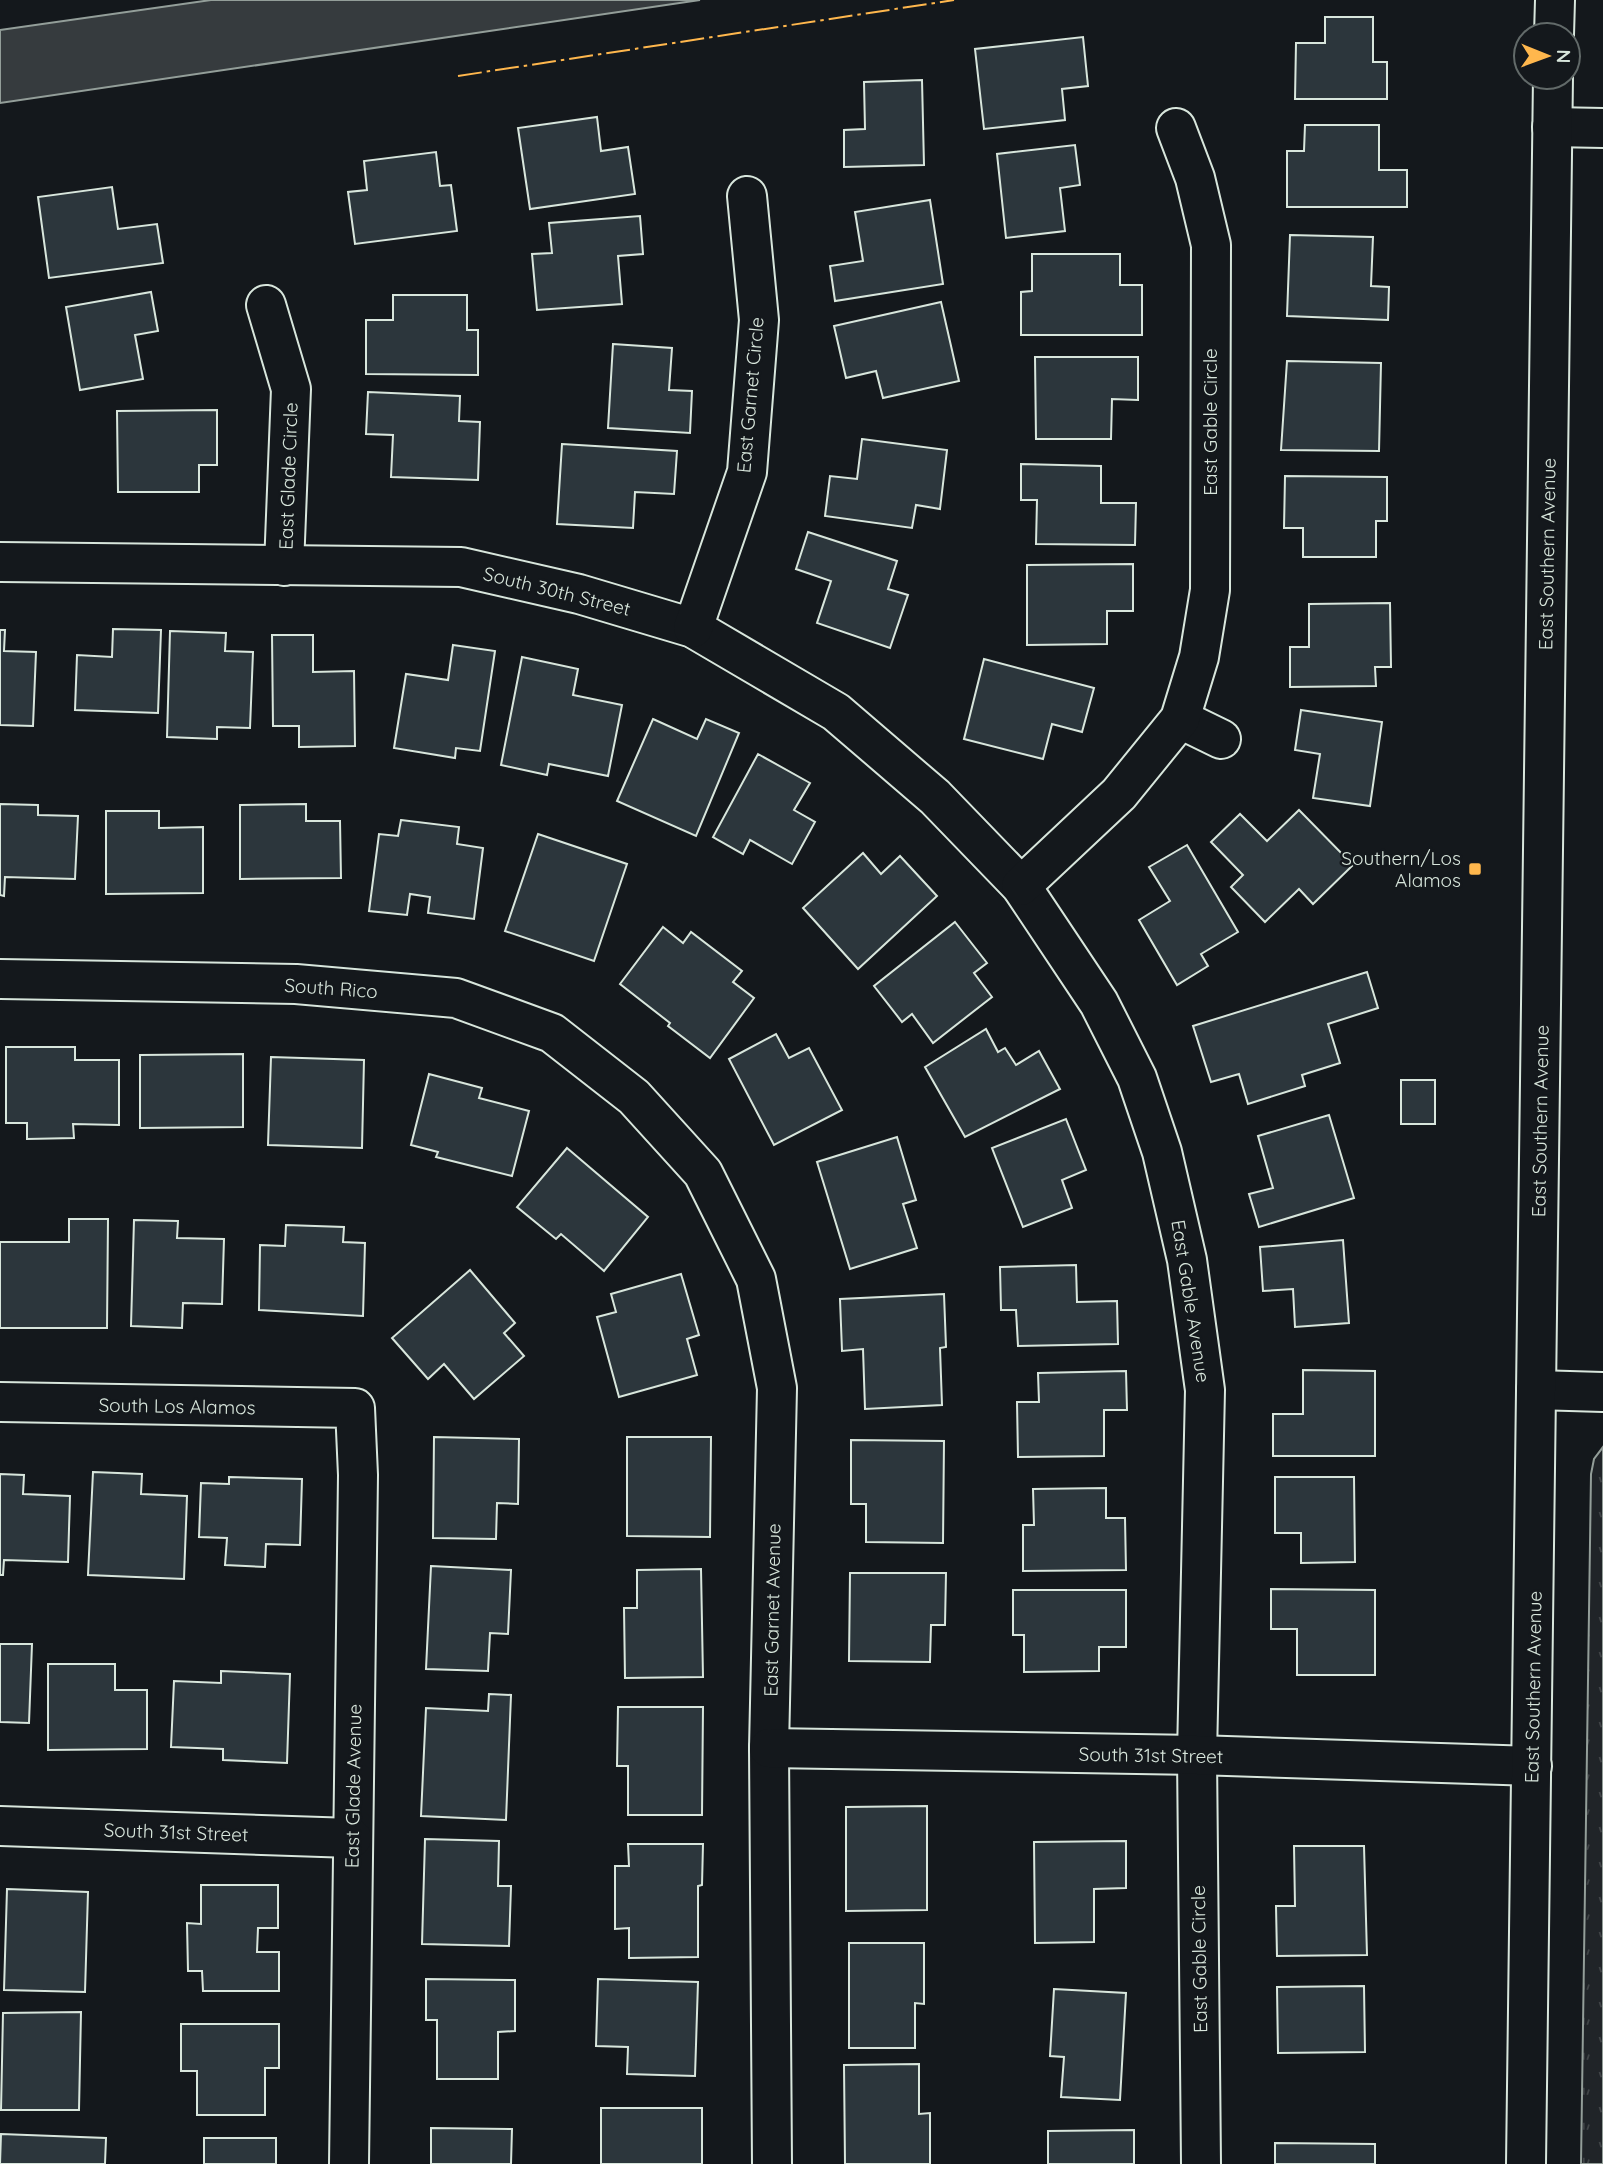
<svg xmlns="http://www.w3.org/2000/svg" width="1603" height="2164" viewBox="0 0 1603 2164" font-family="Quicksand,sans-serif">
<defs>
<pattern id="grass-tufts" width="24" height="20" patternUnits="userSpaceOnUse" patternTransform="scale(1.75)"><rect width="24" height="20" fill="#202428"/><path d="M3 7l-1-3M5 7V3M7 7l1-3M15 17l-1-3M17 17v-4M19 17l1-3" fill="none" stroke="#404447"/></pattern>
</defs>
<rect width="100%" height="100%" fill="#14181c"/>
<path fill="url(#grass-tufts)" stroke="#939e99" stroke-width="2" d="M1603 1447V2164H1581L1591 1474 1594 1459Z"/>
<path fill="#363b3e" stroke="#939e99" stroke-width="2" d="M211 0H700L0 103V30Z"/>
<g fill="#2c363c" stroke="#d8e6dc" stroke-width="2">
<path d="M1325 17H1373V62H1387V99H1295L1296 43H1325Z"/>
<path d="M1083 37 1088 86 1062 89 1065 120 984 129 975 49Z"/>
<path d="M922 80 924 165 844 167V130L865 129 864 82Z"/>
<path d="M597 117 601 151 628 147 635 194 530 209 518 128Z"/>
<path d="M1305 125H1379V170H1407V207H1287V151H1304Z"/>
<path d="M1075 145 1080 185 1060 188 1065 231 1006 238 997 154Z"/>
<path d="M436 152 440 186 451 185 457 231 355 244 348 192 367 190 364 161Z"/>
<path d="M112 187 118 229 157 224 163 263 49 278 38 197Z"/>
<path d="M930 200 943 284 835 301 830 266 863 261 855 212Z"/>
<path d="M640 216 643 254 618 256 622 304 537 310 532 254 552 253 549 223Z"/>
<path d="M1290 235 1373 237 1371 286 1389 287 1388 320 1287 316Z"/>
<path d="M1032 254H1120V285H1142V335H1021V292L1032 291Z"/>
<path d="M151 292 158 331 135 335 143 379 80 390 66 307Z"/>
<path d="M393 295H467V330H478V375L366 374V320H393Z"/>
<path d="M941 302 959 381 883 398 876 371 846 378 834 326Z"/>
<path d="M613 344 672 348 669 390 692 391 690 433 608 428Z"/>
<path d="M1035 357H1138V400L1112 399 1111 439H1036Z"/>
<path d="M1287 361 1381 363 1379 451 1281 450Z"/>
<path d="M368 392 460 396 459 421 480 422 478 480 391 477 393 435 366 434Z"/>
<path d="M217 410V465H199V492H118L117 411Z"/>
<path d="M862 439 947 450 940 509 916 505 912 528 825 516 830 476 857 479Z"/>
<path d="M562 444 677 451 674 494 635 492 633 528 557 524Z"/>
<path d="M1021 464 1101 466V503H1136L1135 545 1036 544 1037 500H1021Z"/>
<path d="M1285 476 1387 477V521H1376V557H1303V528H1284Z"/>
<path d="M808 532 897 561 888 589 908 595 890 648 817 623 831 581 796 569Z"/>
<path d="M1133 564V611H1107V644L1027 645V565Z"/>
<path d="M1390 603 1391 667H1375L1376 686 1290 687V647H1309V604Z"/>
<path d="M113 629 161 630 158 713 75 710 77 655 112 657Z"/>
<path d="M0 630H5L4 651 36 652 33 726 0 725Z"/>
<path d="M170 631 226 633 225 651 253 652 250 728 217 727V739L167 737Z"/>
<path d="M272 635H313V672L354 671 355 746 299 747V726H273Z"/>
<path d="M453 645 495 651 480 751 456 748 455 758 394 748 406 674 448 680Z"/>
<path d="M522 657 578 669 573 695 622 705 608 776 549 764 547 775 501 765Z"/>
<path d="M984 659 1094 688 1082 732 1052 724 1043 759 964 739Z"/>
<path d="M1301 710 1382 722 1370 806 1313 798 1320 754 1295 750Z"/>
<path d="M653 719 697 739 706 719 739 733 696 836 617 801Z"/>
<path d="M758 754 810 783 794 810 815 822 792 864 750 840 743 854 713 837Z"/>
<path d="M0 804 38 805V815L78 816 75 879 5 877 4 896 0 895Z"/>
<path d="M306 804V821H340L341 878 240 879V805Z"/>
<path d="M1299 810 1353 865 1313 904 1299 889 1265 922 1231 887 1243 875 1211 842 1240 814 1267 841Z"/>
<path d="M106 811H159V828L203 827V893L106 894Z"/>
<path d="M401 820 459 827 457 844 483 848 474 919 428 913 430 897 410 894 407 915 369 911 379 834 398 836Z"/>
<path d="M538 834 627 864 594 961 505 931Z"/>
<path d="M1187 845 1238 932 1201 954 1208 966 1177 985 1139 920 1170 901 1149 867Z"/>
<path d="M863 853 881 874 900 856 937 896 858 969 803 908Z"/>
<path d="M955 922 987 963 974 973 992 997 933 1043 912 1014 902 1022 874 986Z"/>
<path d="M663 927 683 943 691 932 742 971 733 982 754 998 710 1058 668 1026 670 1023 620 984Z"/>
<path d="M1367 972 1378 1008 1328 1024 1340 1063 1302 1075 1305 1086 1248 1104 1239 1074 1211 1082 1193 1026Z"/>
<path d="M986 1029 998 1052 1005 1048 1016 1065 1039 1051 1060 1089 965 1137 925 1067Z"/>
<path d="M776 1034 789 1058 809 1048 842 1110 774 1145 729 1059Z"/>
<path d="M6 1047H75V1060H119V1125L73 1124 74 1138 27 1139V1123H6Z"/>
<path d="M243 1054V1127L140 1128V1055Z"/>
<path d="M271 1057 364 1060 362 1148 268 1145Z"/>
<path d="M429 1074 482 1088 479 1098 529 1111 512 1176 436 1157 438 1152 411 1145Z"/>
<rect x="1401" y="1080" width="34" height="44"/>
<path d="M1329 1115 1354 1198 1259 1227 1249 1194 1273 1188 1258 1136Z"/>
<path d="M1066 1119 1086 1170 1062 1180 1072 1208 1023 1227 992 1148Z"/>
<path d="M897 1137 916 1200 903 1204 917 1248 850 1269 817 1162Z"/>
<path d="M567 1148 648 1217 604 1271 561 1234 556 1239 517 1207Z"/>
<path d="M69 1219H108L107 1328H0V1242H69Z"/>
<path d="M134 1220 178 1221 177 1238 224 1239 222 1304 183 1303 182 1328 131 1326Z"/>
<path d="M286 1225 344 1227 343 1242 365 1243 363 1316 259 1310 260 1245 285 1246Z"/>
<path d="M1343 1240 1349 1323 1295 1327 1293 1289 1263 1291 1260 1247Z"/>
<path d="M1076 1265 1077 1302 1117 1301 1118 1344 1018 1346 1016 1310H1001L1000 1267Z"/>
<path d="M470 1270 515 1323 504 1333 524 1356 474 1399 444 1364 428 1379 392 1338Z"/>
<path d="M681 1274 699 1335 687 1339 697 1375 619 1397 597 1317 616 1312 611 1294Z"/>
<path d="M944 1294 946 1347 940 1348 942 1405 865 1409 863 1349 842 1351 840 1299Z"/>
<path d="M1303 1370 1375 1371V1456H1273V1414H1303Z"/>
<path d="M1126 1371 1127 1410H1104V1456L1018 1457 1017 1402H1039L1038 1373Z"/>
<path d="M434 1437 519 1439 518 1504 497 1503 496 1539 433 1538Z"/>
<path d="M627 1437H711L710 1537 627 1536Z"/>
<path d="M851 1440 944 1441 943 1543 866 1542V1504H851Z"/>
<path d="M93 1472 142 1474 141 1494 187 1496 184 1579 88 1575Z"/>
<path d="M0 1474 24 1475 23 1494 70 1496 68 1562 4 1560 3 1575H0Z"/>
<path d="M229 1477 302 1479 300 1545 266 1544 265 1567 225 1565 227 1538 199 1537 201 1483 229 1484Z"/>
<path d="M1275 1477H1354L1355 1562 1301 1563V1533H1275Z"/>
<path d="M1106 1488V1518H1125L1126 1570 1023 1571V1525H1034L1033 1489Z"/>
<path d="M431 1566 511 1570 508 1634 490 1633 488 1671 426 1669Z"/>
<path d="M701 1569 703 1677 625 1678 624 1608H637V1570Z"/>
<path d="M850 1573H946L945 1625H931L930 1662 849 1661Z"/>
<path d="M1271 1589 1375 1590V1675H1297V1629H1271Z"/>
<path d="M1013 1590H1126V1647H1099V1671L1024 1672V1635H1013Z"/>
<path d="M0 1644H32L29 1723 0 1722Z"/>
<path d="M48 1664H115V1690H147V1749L48 1750Z"/>
<path d="M221 1671 290 1674 287 1763 223 1760V1749L171 1747 174 1681 221 1683Z"/>
<path d="M489 1694 511 1695 506 1820 421 1816 426 1708 488 1711Z"/>
<path d="M618 1707H703L702 1815H628V1766H617Z"/>
<path d="M927 1806V1910L846 1911V1807Z"/>
<path d="M425 1839 499 1841 498 1886H511L509 1946 422 1944Z"/>
<path d="M1126 1841V1888L1094 1889V1942L1035 1943 1034 1842Z"/>
<path d="M628 1844H703L702 1885 698 1886V1957L629 1958V1928L615 1929V1866H629Z"/>
<path d="M1294 1846H1364L1367 1955 1277 1956 1276 1906H1295Z"/>
<path d="M201 1885H278V1928H258L257 1952H279V1991H203L202 1971H188L187 1923 201 1924Z"/>
<path d="M7 1889 88 1892 85 1992 4 1990Z"/>
<path d="M849 1943H924V2004L915 2003V2048H849Z"/>
<path d="M426 1979 515 1980V2031L498 2032V2079H437V2020H426Z"/>
<path d="M598 1979 698 1982 695 2076 627 2074 628 2047 596 2046Z"/>
<path d="M1364 1986 1365 2052 1278 2053 1277 1987Z"/>
<path d="M1054 1989 1126 1993 1120 2100 1061 2097 1064 2057 1050 2056Z"/>
<path d="M81 2012 79 2110H1L3 2013Z"/>
<path d="M181 2024H279V2068H265V2115H197V2071H181Z"/>
<path d="M919 2064V2114L930 2113V2164H845L844 2065Z"/>
<rect x="601" y="2108" width="101" height="56"/>
<path d="M431 2128 512 2129 511 2164H431Z"/>
<path d="M1134 2130V2164H1048V2131Z"/>
<path d="M1 2134 106 2138 105 2164H0Z"/>
<rect x="204" y="2138" width="72" height="26"/>
<path d="M1275 2143 1375 2144V2164H1275Z"/>
</g>
<g fill="none" stroke-linecap="round" stroke-linejoin="round">
<defs>
<g id="minor">
<path d="M1552 127 1603 128"/>
<path d="M266 305 291 389 284 566"/>
<path d="M0 562 461 567 579 594 693 628 836 712 935 797 1021 886 1099 1003 1137 1078 1162 1152 1187 1260 1205 1390 1197 1755 1201 2164"/>
<path d="M693 628 747 472 759 320 747 196"/>
<path d="M1180 719 1221 739"/>
<path d="M1021 886 1119 794 1180 719 1199 657 1210 590 1211 245 1195 178 1176 128"/>
<path d="M0 979 296 984 456 998 552 1033 634 1097 703 1173 756 1279 777 1388 769 1748 772 2164"/>
<path d="M1536 1390 1603 1392"/>
<path d="M0 1402 355 1408 358 1475 349 2164"/>
<path d="M769 1748 1197 1755 1532 1766"/>
<path d="M0 1826 352 1838"/>
</g>
<g id="major">
<path d="M1554 35 1555 0"/>
<path d="M1526 2164 1553 77"/>
</g>
</defs>
<use href="#minor" stroke="#d8e6dc" stroke-width="42"/>
<use href="#major" stroke="#d8e6dc" stroke-width="42"/>
<use href="#minor" stroke="#14181c" stroke-width="38"/>
<use href="#major" stroke="#14181c" stroke-width="38"/>
<path stroke="#ffb74d" stroke-width="2" stroke-dasharray="24 5 3.5 5" stroke-linecap="butt" d="M458 76 954 0"/>
</g>
<rect fill="#ffb74d" stroke="#14181c" stroke-width="2.5" x="1468" y="862" width="14" height="14" rx="3.5"/>
<g text-anchor="middle" stroke-width="5" stroke-linejoin="round" paint-order="stroke">
<g font-size="19" fill="#d8e6dc" stroke="#14181c">
<text transform="translate(750 395) rotate(-85)" y="7">East Garnet Circle</text>
<text transform="translate(1210 422) rotate(-90)" y="7">East Gable Circle</text>
<text transform="translate(288 476) rotate(-88)" y="7">East Glade Circle</text>
<text transform="translate(1547 554) rotate(-89)" y="7">East Southern Avenue</text>
<text transform="translate(557 591) rotate(14)" y="7">South 30th Street</text>
<text transform="translate(331 988) rotate(4)" y="7">South Rico</text>
<text transform="translate(1540 1121) rotate(-89)" y="7">East Southern Avenue</text>
<text transform="translate(1191 1301) rotate(81)" y="7">East Gable Avenue</text>
<text transform="translate(177 1406) rotate(1)" y="7">South Los Alamos</text>
<text transform="translate(772 1610) rotate(-89)" y="7">East Garnet Avenue</text>
<text transform="translate(1533 1687) rotate(-89)" y="7">East Southern Avenue</text>
<text transform="translate(1151 1755) rotate(1)" y="7">South 31st Street</text>
<text transform="translate(353 1786) rotate(-89)" y="7">East Glade Avenue</text>
<text transform="translate(176 1832) rotate(2)" y="7">South 31st Street</text>
<text transform="translate(1199 1959) rotate(-91)" y="7">East Gable Circle</text>
</g>
<g font-size="19" fill="#d8e6dc" stroke="#14181c" text-anchor="end">
<text x="1461" y="865">Southern/Los<tspan x="1461" dy="22">Alamos</tspan></text>
</g>
</g>
<g transform="translate(1547 56) rotate(91)"><circle r="33" fill="#14181c" stroke="#626a69" stroke-width="2"/>
<path d="M0-5L12 26L0 18L-12 26Z" fill="#ffb74d"/>
<text y="-10" font-size="19" font-weight="bold" text-anchor="middle" fill="#d8e6dc">N</text>
</g>
</svg>
